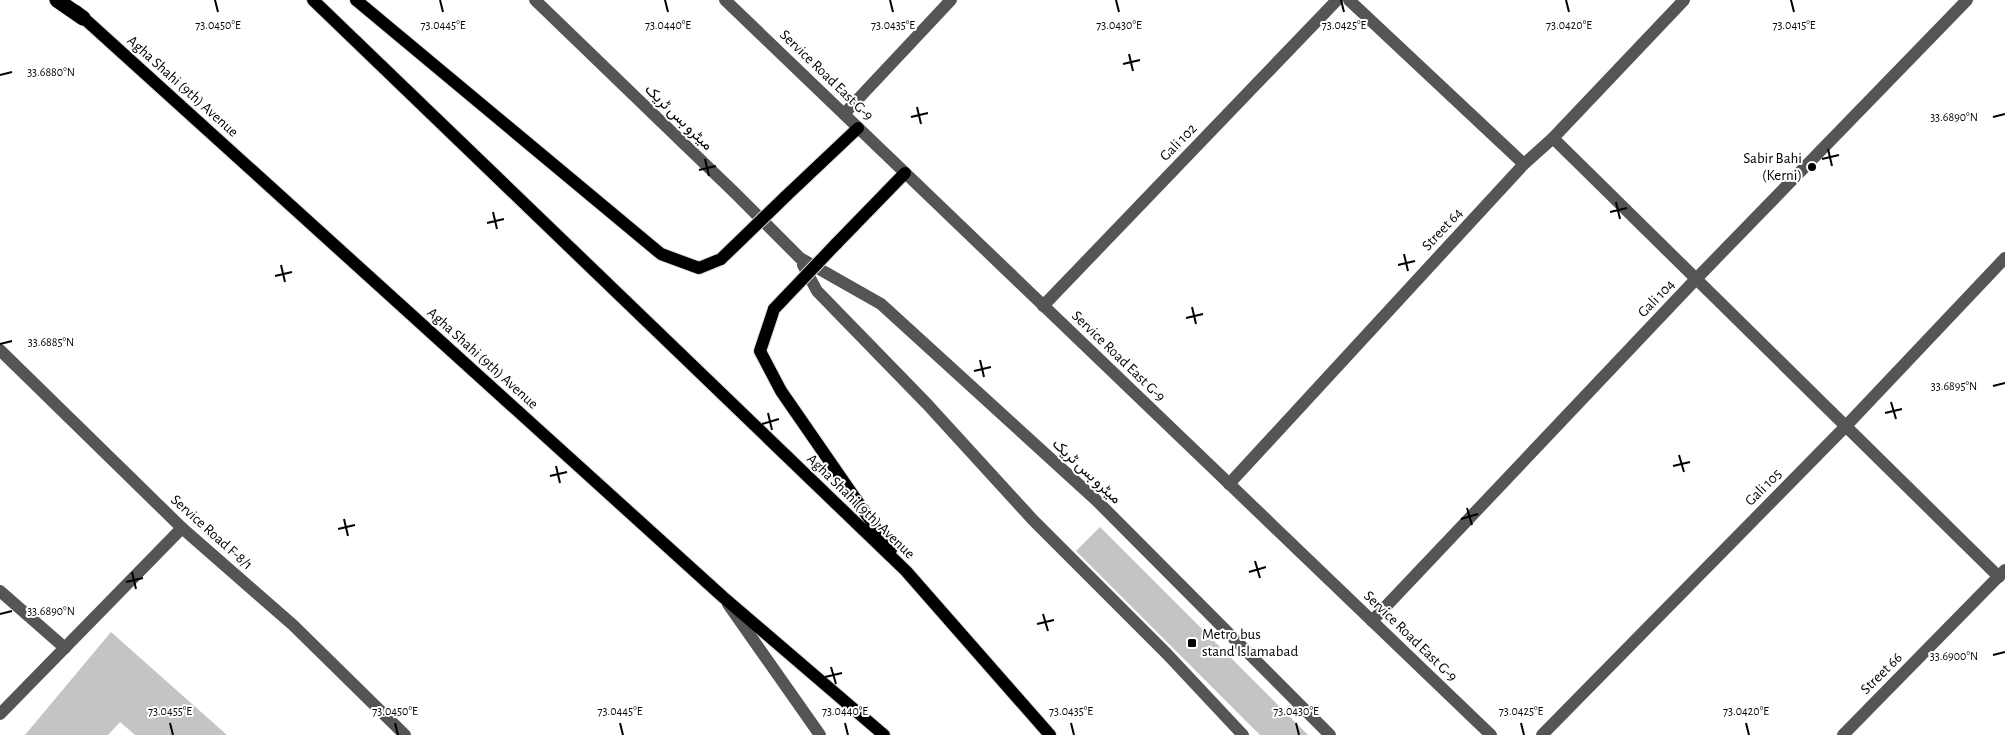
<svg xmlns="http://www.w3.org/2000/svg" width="2005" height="735" viewBox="0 0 2005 735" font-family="'Alegreya Sans',Vazirmatn,sans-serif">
<rect width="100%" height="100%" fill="#fff"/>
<g fill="#c4c4c4">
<path d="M1100 527 1308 735H1260L1076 551Z"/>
<path d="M111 632 227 735H135L120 722 108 735H25Z"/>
</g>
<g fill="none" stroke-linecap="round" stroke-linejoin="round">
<defs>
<g id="major">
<path d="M313 0 906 571 1050 735"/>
<path d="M356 0 661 254 699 268 721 259"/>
<path d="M76 11 723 597 884 735"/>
<path d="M785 197 858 128"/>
<path d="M836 244 905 173"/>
<path d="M774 309 760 351 781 391 891 550"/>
</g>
<path id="highway" d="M57 0 83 18"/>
</defs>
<use href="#major" stroke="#dbdbdb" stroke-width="14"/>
<use href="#highway" stroke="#dbdbdb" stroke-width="16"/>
<g stroke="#555" stroke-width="12">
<path d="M535 0 736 194 800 258 881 304 1096 500 1330 735"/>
<path d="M725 0 1491 735"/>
<path d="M1349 0 1524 164"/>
<path d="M844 114 951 0"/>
<path d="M1553 138 1999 577"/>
<path d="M803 265 817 291 927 404 1033 520 1167 654 1243 735"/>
<path d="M1043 306 1337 0"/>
<path d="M0 350 182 528 293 625 405 735"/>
<path d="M1229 484 1524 164 1553 138 1684 0"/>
<path d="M0 591 65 648"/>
<path d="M728 604 820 735"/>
<path d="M1372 621 1696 279 1967 0"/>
<path d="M0 714 182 528"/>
<path d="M1542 735 1845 427 2005 258"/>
<path d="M1843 735 2005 570"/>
</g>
<use href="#major" stroke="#000" stroke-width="12"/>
<use href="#highway" stroke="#000" stroke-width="15"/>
<defs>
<g id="major-bridge">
<path d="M721 259 785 197"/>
<path d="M774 309 836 244"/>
</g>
</defs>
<use href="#major-bridge" stroke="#dbdbdb" stroke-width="14" stroke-linecap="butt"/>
<use href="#major-bridge" stroke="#000" stroke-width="12"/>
</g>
<path fill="none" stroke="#000" stroke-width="2" d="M215 0 218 12M440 0 443 12M665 0 668 12M890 0 893 12M1116 0 1119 12M1341 0 1344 12M1566 0 1569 12M1791 0 1794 12M1129 54 1133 71M1123 64 1140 60M0 75 12 72M917 107 921 124M911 117 928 113M1993 117 2005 114M1828 149 1832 166M705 159 709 176M1822 159 1839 155M699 170 716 166M1616 202 1620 219M493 212 497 229M1610 212 1627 208M487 223 504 219M1404 254 1408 271M281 265 285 282M1398 265 1415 261M275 276 292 272M1192 307 1196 324M1186 318 1203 314M0 344 12 341M980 360 984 377M974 371 991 367M1993 386 2005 383M1891 402 1896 419M768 413 772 430M1885 413 1902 409M762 424 779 419M1679 455 1684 472M556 466 560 483M1673 466 1690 462M550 476 567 472M1467 508 1472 525M344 519 348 536M1461 519 1478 514M338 529 355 525M1255 561 1260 578M132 572 136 589M1249 572 1266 567M126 582 143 578M0 614 12 611M1043 614 1048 631M1037 624 1054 620M1993 655 2005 652M831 667 836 684M825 677 842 673M170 723 173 735M395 723 398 735M620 723 623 735M845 723 848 735M1071 723 1074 735M1296 723 1299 735M1521 723 1524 735M1746 723 1749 735"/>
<g fill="#000" stroke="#fff" stroke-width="2">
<circle cx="1812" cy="167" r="5"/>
<rect x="1187" y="638" width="10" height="10" rx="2.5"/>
</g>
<g text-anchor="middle" stroke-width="4" stroke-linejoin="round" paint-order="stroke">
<g font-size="15" fill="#000" stroke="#fff">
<text transform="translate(827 75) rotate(44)" y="5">Service Road East G-9</text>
<text transform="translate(183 86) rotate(42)" y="5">Agha Shahi (9th) Avenue</text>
<text transform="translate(679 117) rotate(44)" y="5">میٹرو بس ٹریک</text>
<text transform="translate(1178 142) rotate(-46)" y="5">Gali 102</text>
<text transform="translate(1442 229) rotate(-47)" y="5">Street 64</text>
<text transform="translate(1656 298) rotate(-46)" y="5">Gali 104</text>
<text transform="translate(1119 356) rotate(44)" y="5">Service Road East G-9</text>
<text transform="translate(483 358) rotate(42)" y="5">Agha Shahi (9th) Avenue</text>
<text transform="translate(1087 471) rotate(43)" y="5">میٹرو بس ٹریک</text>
<text transform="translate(1763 487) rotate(-45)" y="5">Gali 105</text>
<text transform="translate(861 506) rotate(44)" y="5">Agha Shahi (9th) Avenue</text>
<text transform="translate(212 532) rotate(42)" y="5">Service Road F-8/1</text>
<text transform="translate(1411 636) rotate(44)" y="5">Service Road East G-9</text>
<text transform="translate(1881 673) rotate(-45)" y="5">Street 66</text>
</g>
<g font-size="15" fill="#000" stroke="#fff" text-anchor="end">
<text x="1802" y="163">Sabir Bahi<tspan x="1802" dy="17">(Kerni)</tspan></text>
<text x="1202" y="639" text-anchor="start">Metro bus<tspan x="1202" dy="17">stand Islamabad</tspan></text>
</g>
</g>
<g font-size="12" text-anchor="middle" fill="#000" stroke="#fff" stroke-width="4" stroke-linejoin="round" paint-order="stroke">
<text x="218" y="29">73.0450°E</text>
<text x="443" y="29">73.0445°E</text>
<text x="668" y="29">73.0440°E</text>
<text x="893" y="29">73.0435°E</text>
<text x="1119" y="29">73.0430°E</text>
<text x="1344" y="29">73.0425°E</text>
<text x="1569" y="29">73.0420°E</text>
<text x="1794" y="29">73.0415°E</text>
<text x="51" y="76">33.6880°N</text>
<text x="1954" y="121">33.6890°N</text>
<text x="51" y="346">33.6885°N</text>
<text x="1954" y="390">33.6895°N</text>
<text x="51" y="615">33.6890°N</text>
<text x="1954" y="660">33.6900°N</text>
<text x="170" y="715">73.0455°E</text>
<text x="395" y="715">73.0450°E</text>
<text x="620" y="715">73.0445°E</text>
<text x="845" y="715">73.0440°E</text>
<text x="1071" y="715">73.0435°E</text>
<text x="1296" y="715">73.0430°E</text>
<text x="1521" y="715">73.0425°E</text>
<text x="1746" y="715">73.0420°E</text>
</g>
</svg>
